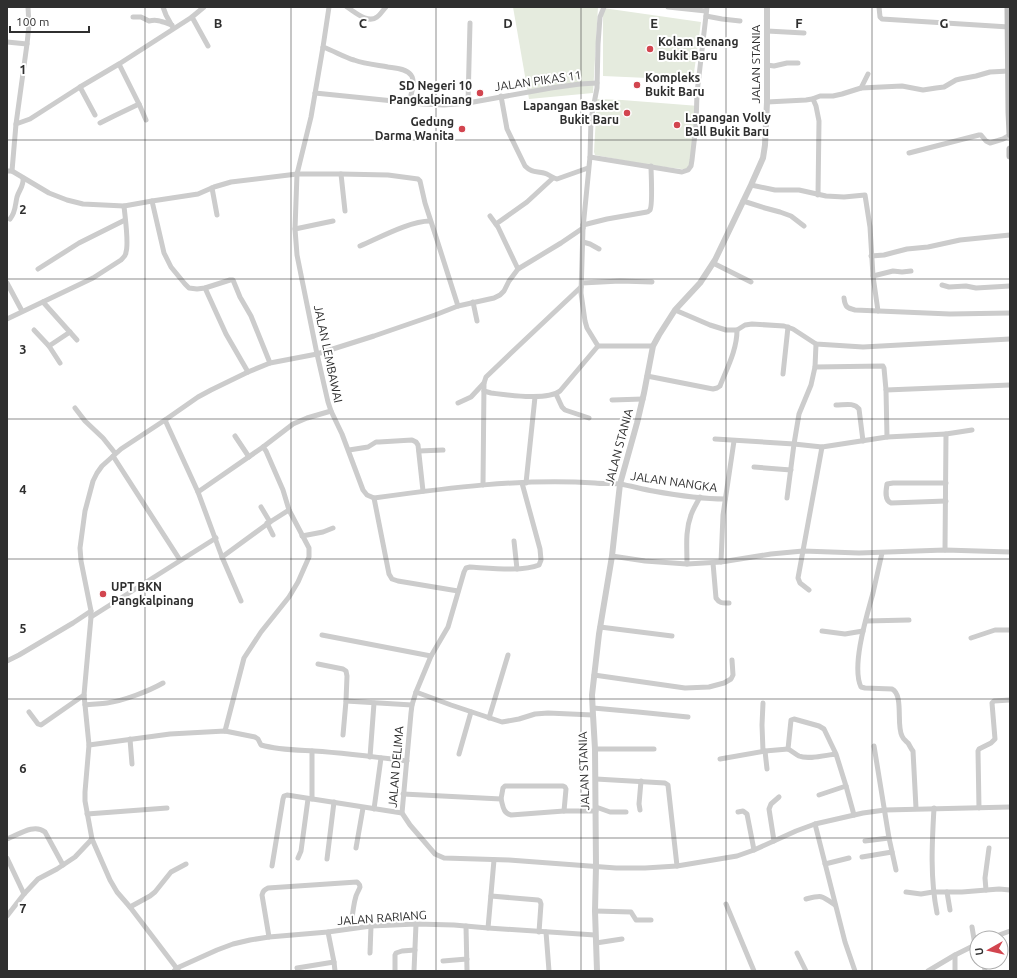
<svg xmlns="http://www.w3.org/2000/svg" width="1017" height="978" viewBox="0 0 1017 978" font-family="Ubuntu,sans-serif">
<rect width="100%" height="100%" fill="#fff"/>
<g fill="#e5ebde">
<path d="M513 7H598L593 93 529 99Z"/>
<path d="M603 8 701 22 693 80 603 76Z"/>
<path d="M597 99 622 100 699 106 690 170 648 165 595 155 594 152Z"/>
</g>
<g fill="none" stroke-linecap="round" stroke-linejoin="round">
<g stroke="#ccc" stroke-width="5">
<path d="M163 7 166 15 172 26"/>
<path d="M329 7 323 47 311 117 297 174 295 229 297 255 317 354 328 402 331 411 342 434 363 490 367 495 374 498C447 488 521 478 595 483 603 484 612 483 620 484 631 486 642 489 653 491 675 495 702 499 725 499"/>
<path d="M347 7C355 12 368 24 377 17 380 15 383 10 386 7"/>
<path d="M604 7 600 17 598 44 597 88 591 119 590 157 583 228 581 293 585 321 587 328 598 346H653"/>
<path d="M668 7 706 11"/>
<path d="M879 7 880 17 882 19 1009 27"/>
<path d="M706 16 722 19 740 21"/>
<path d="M133 17H141L149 21C158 19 163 22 172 25"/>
<path d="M192 17 208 46"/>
<path d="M767 31 804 33"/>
<path d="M7 42 27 44 16 124"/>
<path d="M27 44 29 25 28 7"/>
<path d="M323 47C334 51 344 57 354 60 365 64 377 65 388 67 395 68 406 68 411 75 416 81 411 95 409 102"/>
<path d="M119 64 139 104 146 120"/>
<path d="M767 65 774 66 787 63H798"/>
<path d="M80 87 95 115"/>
<path d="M861 88 902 86 923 90 936 88 944 87 956 80 960 79 976 76 990 72 1009 71"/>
<path d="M315 93 423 104 444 105 468 103 551 88 580 84 597 83"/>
<path d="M501 96 507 129 525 166C532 173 536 171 544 173 549 174 552 178 557 179L588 168"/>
<path d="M813 99 816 106 819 121 818 195"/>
<path d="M767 102 806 100 812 99 820 96H833L842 94 861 88 868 74"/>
<path d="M468 103 470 23"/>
<path d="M100 123 114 116 139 104"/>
<path d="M909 153 979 135H981L986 141 990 143 1003 139 1010 135"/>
<path d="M590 157 682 172 688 170 691 166 692 160 696 125 697 93 707 7"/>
<path d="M7 171H12L16 124 30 119 80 87 119 64 192 17 204 7"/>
<path d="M12 171 49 193 67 200 83 204 124 206 152 201 198 194 214 187 231 182 297 174H341L388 175 418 179 420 181 425 203 437 240 458 306"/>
<path d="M341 174 345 211"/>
<path d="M751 185 775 190H799L826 196 844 197 865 195 870 227 873 276 878 311"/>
<path d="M212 188 217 215"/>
<path d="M152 201 164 253 171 267 185 284 189 288 197 289 205 288 230 280H233L240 297 251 316 270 363"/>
<path d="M743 201 765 208 780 212 791 216 804 226"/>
<path d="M490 216 498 227 518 269"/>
<path d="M10 219C16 212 15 205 17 197 19 190 24 186 23 178"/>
<path d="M496 224 527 202 553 178"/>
<path d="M583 225 607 219 647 212C648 212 649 211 650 210 653 205 651 174 651 166"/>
<path d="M295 229 333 221"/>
<path d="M583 242 590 244 599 249"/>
<path d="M360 246C379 238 410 221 430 221"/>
<path d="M871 256 884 255 907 249 928 247 960 240 1010 235"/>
<path d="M713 263 751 282"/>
<path d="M38 269 79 243 125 220"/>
<path d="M873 276 893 271 902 272 911 271"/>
<path d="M7 283 22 311"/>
<path d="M582 283 620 281 652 282"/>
<path d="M942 285 949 287 966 286 976 288 1010 286"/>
<path d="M205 288 226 334 248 372"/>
<path d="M844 298C845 307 847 308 855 310L950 314 1010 313"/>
<path d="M43 302 77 340"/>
<path d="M473 302 477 321"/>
<path d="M675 310 710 325 726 330H737L745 325 752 324 784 326 793 329 816 344 863 347 1010 339"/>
<path d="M7 319 93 278 121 260C123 258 126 256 126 252 129 243 125 217 124 206"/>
<path d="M34 330 49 346 70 332"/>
<path d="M49 346 60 363"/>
<path d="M815 367 883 366 884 368 886 390 887 437"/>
<path d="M783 374 788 327"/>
<path d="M647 376 713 389 717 388 720 386C727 368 737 350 737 330"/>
<path d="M886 390 1010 385"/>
<path d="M484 391 491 393C508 395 547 401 560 391L598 346"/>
<path d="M556 394 562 407 565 410 589 418"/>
<path d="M612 400 643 399"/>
<path d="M458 403 471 397 484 383"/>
<path d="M836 405C844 405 854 402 859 409L863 441"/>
<path d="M75 408 85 421 103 438 115 453"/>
<path d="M165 420 198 492 222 557 241 601"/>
<path d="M946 434 972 430"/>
<path d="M235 436 249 457"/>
<path d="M715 439 794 444 822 447 887 437 946 434 945 550"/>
<path d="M349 450 368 447 376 442H379L412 440 416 442 418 445 423 491"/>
<path d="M419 451 443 450"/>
<path d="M113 456 180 560"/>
<path d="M754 467 791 470"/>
<path d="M526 483 535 397"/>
<path d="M946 483H893L887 484C886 490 884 500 891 503L946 501"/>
<path d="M483 485 484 383 486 377 510 354 581 287"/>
<path d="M198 492 263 447 293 424 307 418 331 411"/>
<path d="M374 498 389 574 392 579 398 581 458 591"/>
<path d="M787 498 794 444 799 414 811 385 815 367 816 344"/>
<path d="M261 507 270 522"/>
<path d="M267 523 273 535"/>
<path d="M302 536 323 532 333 528"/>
<path d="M514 541 517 569"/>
<path d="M882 553C879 566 876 580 873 593 867 615 851 666 861 687L865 688 892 689C904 695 896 725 902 736 903 739 906 741 908 743 910 746 911 749 913 751L916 808"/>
<path d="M612 556 645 561 687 564 721 562 771 554 803 551 859 553 945 550 1010 552"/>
<path d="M222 557 270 522 289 510"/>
<path d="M721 562 723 515 734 441"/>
<path d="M713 563 716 598C720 604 723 603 729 603"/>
<path d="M687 564C687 547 685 531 691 515 693 509 697 503 700 497"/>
<path d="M809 590 800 583 798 578 822 447"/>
<path d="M91 611V617L84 695 89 745 85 792V801L92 839 110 880 117 892 130 907 178 970"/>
<path d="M91 617 216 538"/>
<path d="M866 621 909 620"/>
<path d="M600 627 672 636"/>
<path d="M822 631 845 634 863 631"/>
<path d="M322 635 431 656"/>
<path d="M971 638 995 630H1010"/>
<path d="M7 661 19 655 73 623 91 611 81 561 80 548 85 511 93 481 97 473 102 466 121 449 165 420 198 397 211 390 248 372 270 363 317 354 374 336 435 315 458 306 494 298 500 295 504 291 509 281 518 269 561 243 583 228"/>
<path d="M318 664 343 669 346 671 347 676 346 701 412 705"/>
<path d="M594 675 685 688 709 687 724 683 731 679 733 675 732 660"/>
<path d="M416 692 431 656 448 627 464 572 466 568 470 567C488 568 523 572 539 565L541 560 540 549 522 483"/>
<path d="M85 705C92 704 100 704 107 703 123 701 149 691 163 683"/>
<path d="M593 708 638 712 688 717"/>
<path d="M29 712 38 724 41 725 84 695"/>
<path d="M593 715 548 713 535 714 519 719 502 722 451 705 416 692 412 705 411 713 402 813 410 825 435 854 444 858 509 860 616 868H645L677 866 737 856 754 850 796 831 815 824 863 813 885 810 1010 807"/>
<path d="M489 718 508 655"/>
<path d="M225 731 244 658 261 632 289 597 298 582 309 557V548L289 510 283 490 266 451 263 447"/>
<path d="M343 735 346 701"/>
<path d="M130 739 132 764"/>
<path d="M89 745 170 734 225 731 255 737 258 739 261 745C278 750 296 750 314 751 345 753 376 757 407 761"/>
<path d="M874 746 889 838 896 870"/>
<path d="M595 749H654"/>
<path d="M763 751 762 725 763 703"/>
<path d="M765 751 767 769"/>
<path d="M459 754 471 712"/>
<path d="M836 754C826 755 808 760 799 756 795 754 792 751 788 749L791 720 794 719 819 726 824 729 836 754 846 786 854 815"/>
<path d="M370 757 374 703"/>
<path d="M720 759 765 751 788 749"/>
<path d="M596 779 665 783 668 785 677 866"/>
<path d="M403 794 501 799C503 806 503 813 511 815L564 811H596"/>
<path d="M819 795 846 786"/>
<path d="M312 799V751"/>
<path d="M501 799 503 788 505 786H563L565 787 566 789 564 811"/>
<path d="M596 807 610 812H626"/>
<path d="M934 808C932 843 930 878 937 913"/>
<path d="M979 808 978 751 979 749 991 743 995 739 992 703 994 701 1010 700"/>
<path d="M374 809 381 758"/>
<path d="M640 810 639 804 641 781"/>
<path d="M738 812 743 811 747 814 754 850"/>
<path d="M87 814 167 808"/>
<path d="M815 824 845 942 855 971"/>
<path d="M7 839C18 835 34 823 45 832L63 865"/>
<path d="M774 841 769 809 771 804 779 797"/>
<path d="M865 841 889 838"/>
<path d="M356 848 363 808"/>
<path d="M862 857 892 852"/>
<path d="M7 858 24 894"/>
<path d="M298 858 301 851 308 799"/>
<path d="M327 859 334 802"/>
<path d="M825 864 849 858"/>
<path d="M272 866 283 799 284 796 287 795 402 813"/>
<path d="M986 890 985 878 989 848"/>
<path d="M906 892 921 894 933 892H962L999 889 1010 890"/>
<path d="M947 892 950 910"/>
<path d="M491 896 538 900 540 901 541 904 539 932"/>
<path d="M806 899C822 895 821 895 835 905"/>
<path d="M726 904 754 971"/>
<path d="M130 907 150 896 155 892 171 872 186 864"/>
<path d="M595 911 631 912 636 920H651"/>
<path d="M7 916 24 894 38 879 57 869 75 857 92 839"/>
<path d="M466 926 467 971"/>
<path d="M972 927 975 945"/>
<path d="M488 928 494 860"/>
<path d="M328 932 334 962 335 971"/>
<path d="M546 932 549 971"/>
<path d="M269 937 262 895C263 891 264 890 268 888L357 882C359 884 360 884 360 887 359 890 357 893 356 896 353 906 352 918 351 928"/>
<path d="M991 938 1010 931"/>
<path d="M596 943 622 939"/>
<path d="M370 953 371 926"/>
<path d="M797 953 806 971"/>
<path d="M955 955V971"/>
<path d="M443 961 467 959"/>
<path d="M984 962 985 971"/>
<path d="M297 968 334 962"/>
<path d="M174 971 177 968 217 950 233 944 250 940 269 937 328 932 371 926 416 924 454 925 488 928 595 935"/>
<path d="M395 971V955L396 953 402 951 415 950"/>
<path d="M414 971 416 924"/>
<path d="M928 971 955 955 977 944"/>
</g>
<path stroke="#ccc" stroke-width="6" d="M597 971 595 911 596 866 595 749 593 715 592 695 599 634 612 556 620 484 637 423 644 393 653 346 659 335 675 310 700 283 715 260 751 185 763 158 765 145 767 102V7"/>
<g stroke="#b9b9b9" stroke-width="7">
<path d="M1008 7 1009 112 1010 134"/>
<path d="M1010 149V156"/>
</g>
</g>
<path fill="none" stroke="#2f2f2f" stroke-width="1" stroke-opacity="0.55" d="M145 7V971M291 7V971M436 7V971M581 7V971M726 7V971M872 7V971M7 140H1010M7 279H1010M7 419H1010M7 559H1010M7 699H1010M7 838H1010"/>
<g fill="#d2454f" stroke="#fff" stroke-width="1.5">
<circle cx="650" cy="49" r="4"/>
<circle cx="637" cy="85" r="4"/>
<circle cx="480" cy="93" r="4"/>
<circle cx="627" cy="113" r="4"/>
<circle cx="677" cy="125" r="4"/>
<circle cx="462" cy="129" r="4"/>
<circle cx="103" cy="594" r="4"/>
</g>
<g text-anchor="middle" stroke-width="4" stroke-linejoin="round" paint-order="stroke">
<g font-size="12" font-weight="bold" fill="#2f2f2f" stroke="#fff" text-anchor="start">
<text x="658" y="46">Kolam Renang<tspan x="658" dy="14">Bukit Baru</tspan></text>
<text x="645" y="82">Kompleks<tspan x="645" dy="14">Bukit Baru</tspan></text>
<text x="472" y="90" text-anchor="end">SD Negeri 10<tspan x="472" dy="14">Pangkalpinang</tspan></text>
<text x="619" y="110" text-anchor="end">Lapangan Basket<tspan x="619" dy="14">Bukit Baru</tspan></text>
<text x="685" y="122">Lapangan Volly<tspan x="685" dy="14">Ball Bukit Baru</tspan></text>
<text x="454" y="126" text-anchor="end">Gedung<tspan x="454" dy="14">Darma Wanita</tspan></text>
<text x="111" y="591">UPT BKN<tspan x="111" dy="14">Pangkalpinang</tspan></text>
</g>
<g font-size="12" fill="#2f2f2f" stroke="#fff">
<text transform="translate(756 64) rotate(-90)" y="4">JALAN STANIA</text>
<text transform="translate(538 81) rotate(-8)" y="4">JALAN PIKAS 11</text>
<text transform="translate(328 354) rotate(78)" y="4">JALAN LEMBAWAI</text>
<text transform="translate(619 447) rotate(-75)" y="4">JALAN STANIA</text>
<text transform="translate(674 482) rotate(8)" y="4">JALAN NANGKA</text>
<text transform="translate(396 767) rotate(-85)" y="4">JALAN DELIMA</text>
<text transform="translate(584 771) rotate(-92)" y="4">JALAN STANIA</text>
<text transform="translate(382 918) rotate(-4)" y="4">JALAN RARIANG</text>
</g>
</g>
<g font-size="13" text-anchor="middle" font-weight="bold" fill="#2f2f2f" stroke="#fff" stroke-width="4" stroke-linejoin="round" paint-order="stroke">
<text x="218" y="28">B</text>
<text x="363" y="28">C</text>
<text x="508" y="28">D</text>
<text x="654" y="28">E</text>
<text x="799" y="28">F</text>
<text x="944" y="28">G</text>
<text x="23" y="74">1</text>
<text x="23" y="214">2</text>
<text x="23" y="354">3</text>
<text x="23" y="494">4</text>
<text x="23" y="633">5</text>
<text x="23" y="773">6</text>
<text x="23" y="913">7</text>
</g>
<rect width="1017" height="978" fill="none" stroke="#2f2f2f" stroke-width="16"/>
<g transform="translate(989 950) rotate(262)"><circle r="19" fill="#ffffff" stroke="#acacac"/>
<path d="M0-3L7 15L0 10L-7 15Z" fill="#d2454f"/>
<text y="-6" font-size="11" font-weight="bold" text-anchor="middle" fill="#2f2f2f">U</text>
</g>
<path d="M10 26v6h79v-6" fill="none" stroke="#2f2f2f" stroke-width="2"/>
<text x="16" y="26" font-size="12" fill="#2f2f2f" stroke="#ffffff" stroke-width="3" paint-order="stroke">100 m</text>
</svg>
